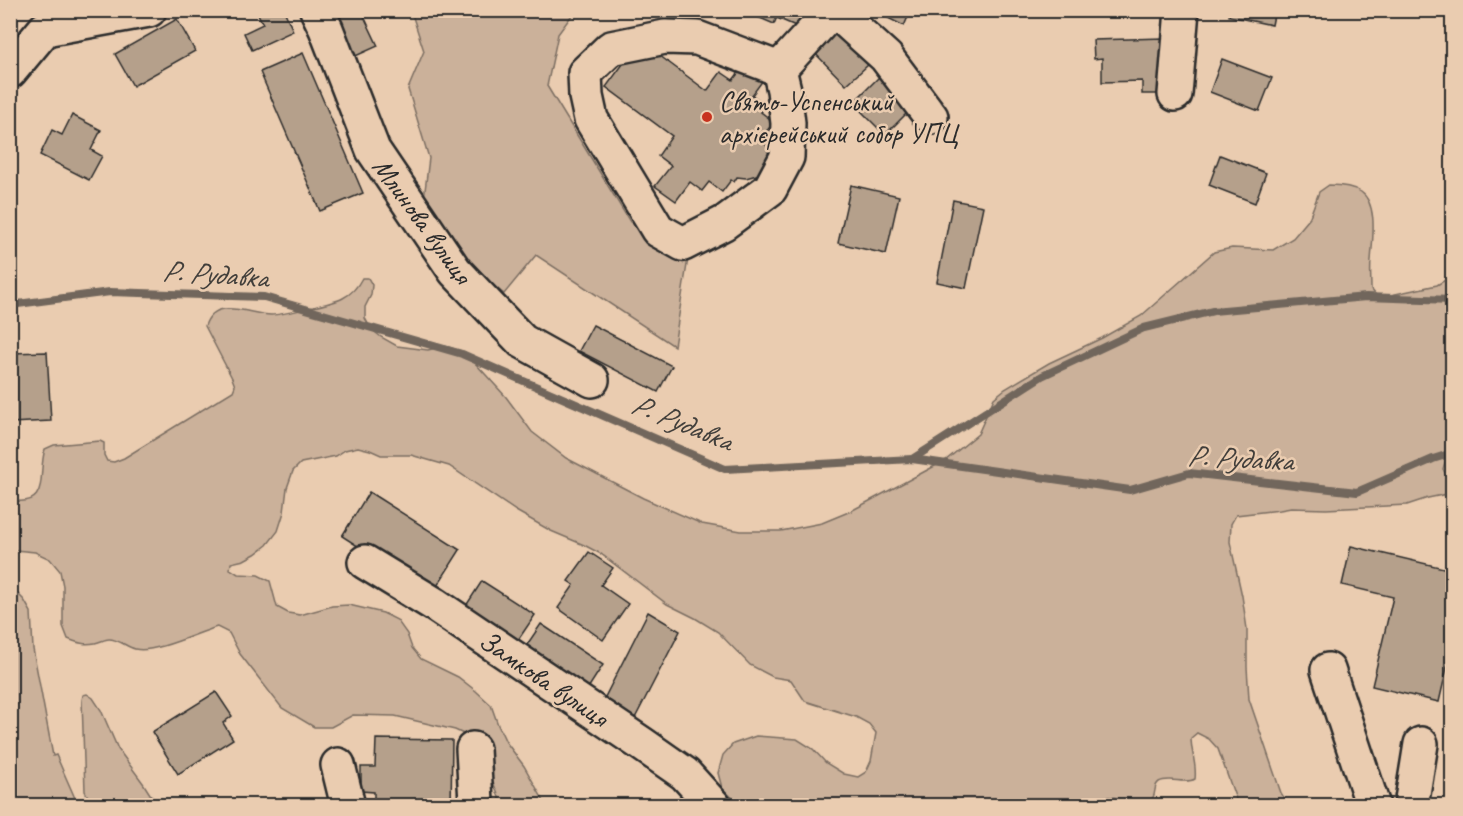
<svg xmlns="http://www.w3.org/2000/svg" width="1463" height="816" viewBox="0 0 1463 816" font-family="Caveat,sans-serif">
<rect width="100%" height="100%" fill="#eaccb0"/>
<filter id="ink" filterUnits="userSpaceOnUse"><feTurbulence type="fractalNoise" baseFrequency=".0167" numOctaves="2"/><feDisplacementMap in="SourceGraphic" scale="12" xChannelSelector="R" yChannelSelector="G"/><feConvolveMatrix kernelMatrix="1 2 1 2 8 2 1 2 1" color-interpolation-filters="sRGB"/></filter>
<g filter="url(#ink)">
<g fill="#cbb19a" stroke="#7b6e62" stroke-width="1.5">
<path d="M411 11H575L558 34 547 86 630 222 689 252 674 346 536 255 504 294 465 262 423 207 429 158 408 89 424 51Z"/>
<path d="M1329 185C1340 185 1352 186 1361 192 1379 205 1372 242 1371 261 1370 270 1371 280 1371 289L1376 295 1386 296 1437 285 1452 276V444H1451L1443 469 1449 480 1451 486 1447 494 1428 498 1407 505 1326 509 1291 508 1280 510 1236 515 1231 524 1230 542 1242 596 1247 629V667L1249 699 1281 793 1289 805H1238L1218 749 1209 739 1197 733 1191 738C1191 752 1197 765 1195 779 1185 785 1169 776 1159 782 1151 787 1160 800 1144 802 1137 803 1132 801 1125 800 1105 794 1096 796 1077 806L740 805 722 788 718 773 723 755 733 744 756 736 797 739 813 749 826 763 844 774 858 777 866 772 871 761 876 733 869 724 856 717 805 701 791 680 773 677 750 665 718 632 695 618 667 604 601 554 584 545 551 531 516 511 449 466 411 455H381L370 450 358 447 345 450 336 456 301 463 293 471 287 488 284 512 278 531 267 545 255 554 244 560 231 563 230 569 238 574 258 575 270 581 277 607 288 613 300 615 332 606 349 605 383 613 397 620 407 634 412 648 421 659 458 677 476 691 491 705 498 725 506 742 524 766 546 805H502L478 743 472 738 455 730 395 716 353 715 331 727H314L282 708 240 654 229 633 217 627C197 633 154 654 135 649 127 647 118 639 109 639 105 639 100 642 95 643 85 645 78 643 68 639L63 626V586L60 571 50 559 35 552 15 550 11 551 10 500C51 508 37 475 45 449L54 445 100 441 104 443V455L107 461 114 462 124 458 233 391 235 386 232 378 205 326C215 295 250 315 271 315 281 315 335 303 343 298 351 294 358 286 362 278H368L372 285 371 295 365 307V318L371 329 381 337 397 346 428 350 445 346 465 352 506 397 532 432 566 458 643 498 702 524 741 531H781L822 523 851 511 946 460 978 434 994 398 1005 389 1049 363 1102 338 1141 316 1214 252 1232 248 1273 250 1293 238 1309 219 1319 192Z"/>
<path d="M11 587 24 600 31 612 33 649 53 756 56 755 78 805H11Z"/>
<path d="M87 694 93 698 101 710 118 749 143 783 157 805H92L85 791 82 700 83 695Z"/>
</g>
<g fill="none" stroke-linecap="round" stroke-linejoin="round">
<g stroke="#71665b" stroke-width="8">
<path d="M10 305 110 292 264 297 462 354 725 469 912 459 1130 490 1189 473 1357 492 1433 459 1452 453"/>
<path d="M912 459 1042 376 1144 328 1213 311 1366 297 1452 300"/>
</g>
</g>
<g fill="#b5a08b" stroke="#2b2b2b" stroke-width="1.5">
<path d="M256 10H284L293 31 252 50 244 33 263 24Z"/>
<path d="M329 10H361L378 46 351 58Z"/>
<path d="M741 10H780L774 24Z"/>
<path d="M780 10H805L798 27 777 18Z"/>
<path d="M872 10H911L904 26Z"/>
<path d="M1230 10H1275L1272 25 1229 16Z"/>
<path d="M177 19 195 51 133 86 115 54Z"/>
<path d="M10 21 21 37 10 44Z"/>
<path d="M828 25 868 65 846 85 808 46Z"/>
<path d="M1164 38 1165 94H1142V81L1102 82V58L1094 59 1093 40Z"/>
<path d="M640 41 707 91 721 72 733 80 747 62 766 76 752 95 766 105 761 112 774 122 765 133 768 135 764 141 768 148 769 162 760 174 746 178 737 177 734 182 731 180 722 192 709 182 702 191 690 182 676 201 655 186 671 166 658 156 672 136 606 87Z"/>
<path d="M303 53 363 193 320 211 260 72Z"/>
<path d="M1222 59 1272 78 1259 111 1210 92Z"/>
<path d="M880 76 912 108 885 135 853 103Z"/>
<path d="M72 115 101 130 91 150 102 156 89 180 40 155 52 130 62 135Z"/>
<path d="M1220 155 1266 173 1255 203 1209 185Z"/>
<path d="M851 185 899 196 886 254 838 243Z"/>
<path d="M953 200 983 206 966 288 937 282Z"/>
<path d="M593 325 672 366 658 392 579 351Z"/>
<path d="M47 352 51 421 10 423V353Z"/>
<path d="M369 492 460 550 432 594 342 536Z"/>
<path d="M1351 546 1452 570V646L1439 702 1372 686 1393 597 1342 585Z"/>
<path d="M589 552 613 568 601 585 628 604 603 640 558 608 574 585 568 581Z"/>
<path d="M482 581 535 615 514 646 462 612Z"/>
<path d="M648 612 680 631 633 722 602 703Z"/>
<path d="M541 624 603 665 585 693 522 652Z"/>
<path d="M216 692 232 716 223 723 233 739 178 774 152 732Z"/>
<path d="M376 739 452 740 451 806H374V792L361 791V767H375Z"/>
</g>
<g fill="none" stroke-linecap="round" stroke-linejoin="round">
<defs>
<g id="minor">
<path d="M317 10 326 29 373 150 455 271 522 341 592 380"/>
<path d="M844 10V19L886 57 931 117"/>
<path d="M665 37 697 38 779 69 784 90 788 123 787 157 770 189 724 223 683 244 658 230 591 119 586 96 585 73 611 48Z"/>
<path d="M779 69 833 10"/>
<path d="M10 71 45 29 149 10"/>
<path d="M1175 94 1182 10"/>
<path d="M365 562 434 604 642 744 685 774 714 806"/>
<path d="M1328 670 1373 806"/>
<path d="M473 749 476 802 478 806"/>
<path d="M338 765 348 806"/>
<path d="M1411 806 1421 744"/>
</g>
</defs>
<use href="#minor" stroke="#2b2b2b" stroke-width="38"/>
<use href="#minor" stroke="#eaccb0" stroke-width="33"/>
</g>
</g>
<circle fill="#c8321e" stroke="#eaccb0" stroke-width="2" cx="707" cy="117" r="6"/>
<g text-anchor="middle" stroke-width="5" stroke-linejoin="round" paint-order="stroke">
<g font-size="28" fill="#2b2b2b" stroke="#eaccb0" text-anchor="start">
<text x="719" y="111">Свято-Успенський<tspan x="719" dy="32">архієрейський собор УПЦ</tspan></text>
</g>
<g font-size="28" fill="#2b2b2b" stroke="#eaccb0">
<text transform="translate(423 220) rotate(54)" y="10">Млинова вулиця</text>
<text transform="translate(544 678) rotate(34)" y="10">Замкова вулиця</text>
</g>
<g font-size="30" font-style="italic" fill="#423f3b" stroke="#eaccb0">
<text transform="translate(215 274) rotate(4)" y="10">Р. Рудавка</text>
<text transform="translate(682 422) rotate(22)" y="10">Р. Рудавка</text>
<text transform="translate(1240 458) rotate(3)" y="10">Р. Рудавка</text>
</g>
</g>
<rect width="1463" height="816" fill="none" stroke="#eaccb0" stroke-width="36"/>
<rect x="18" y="18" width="1427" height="780" fill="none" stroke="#2b2b2b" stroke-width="2" filter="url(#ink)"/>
</svg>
